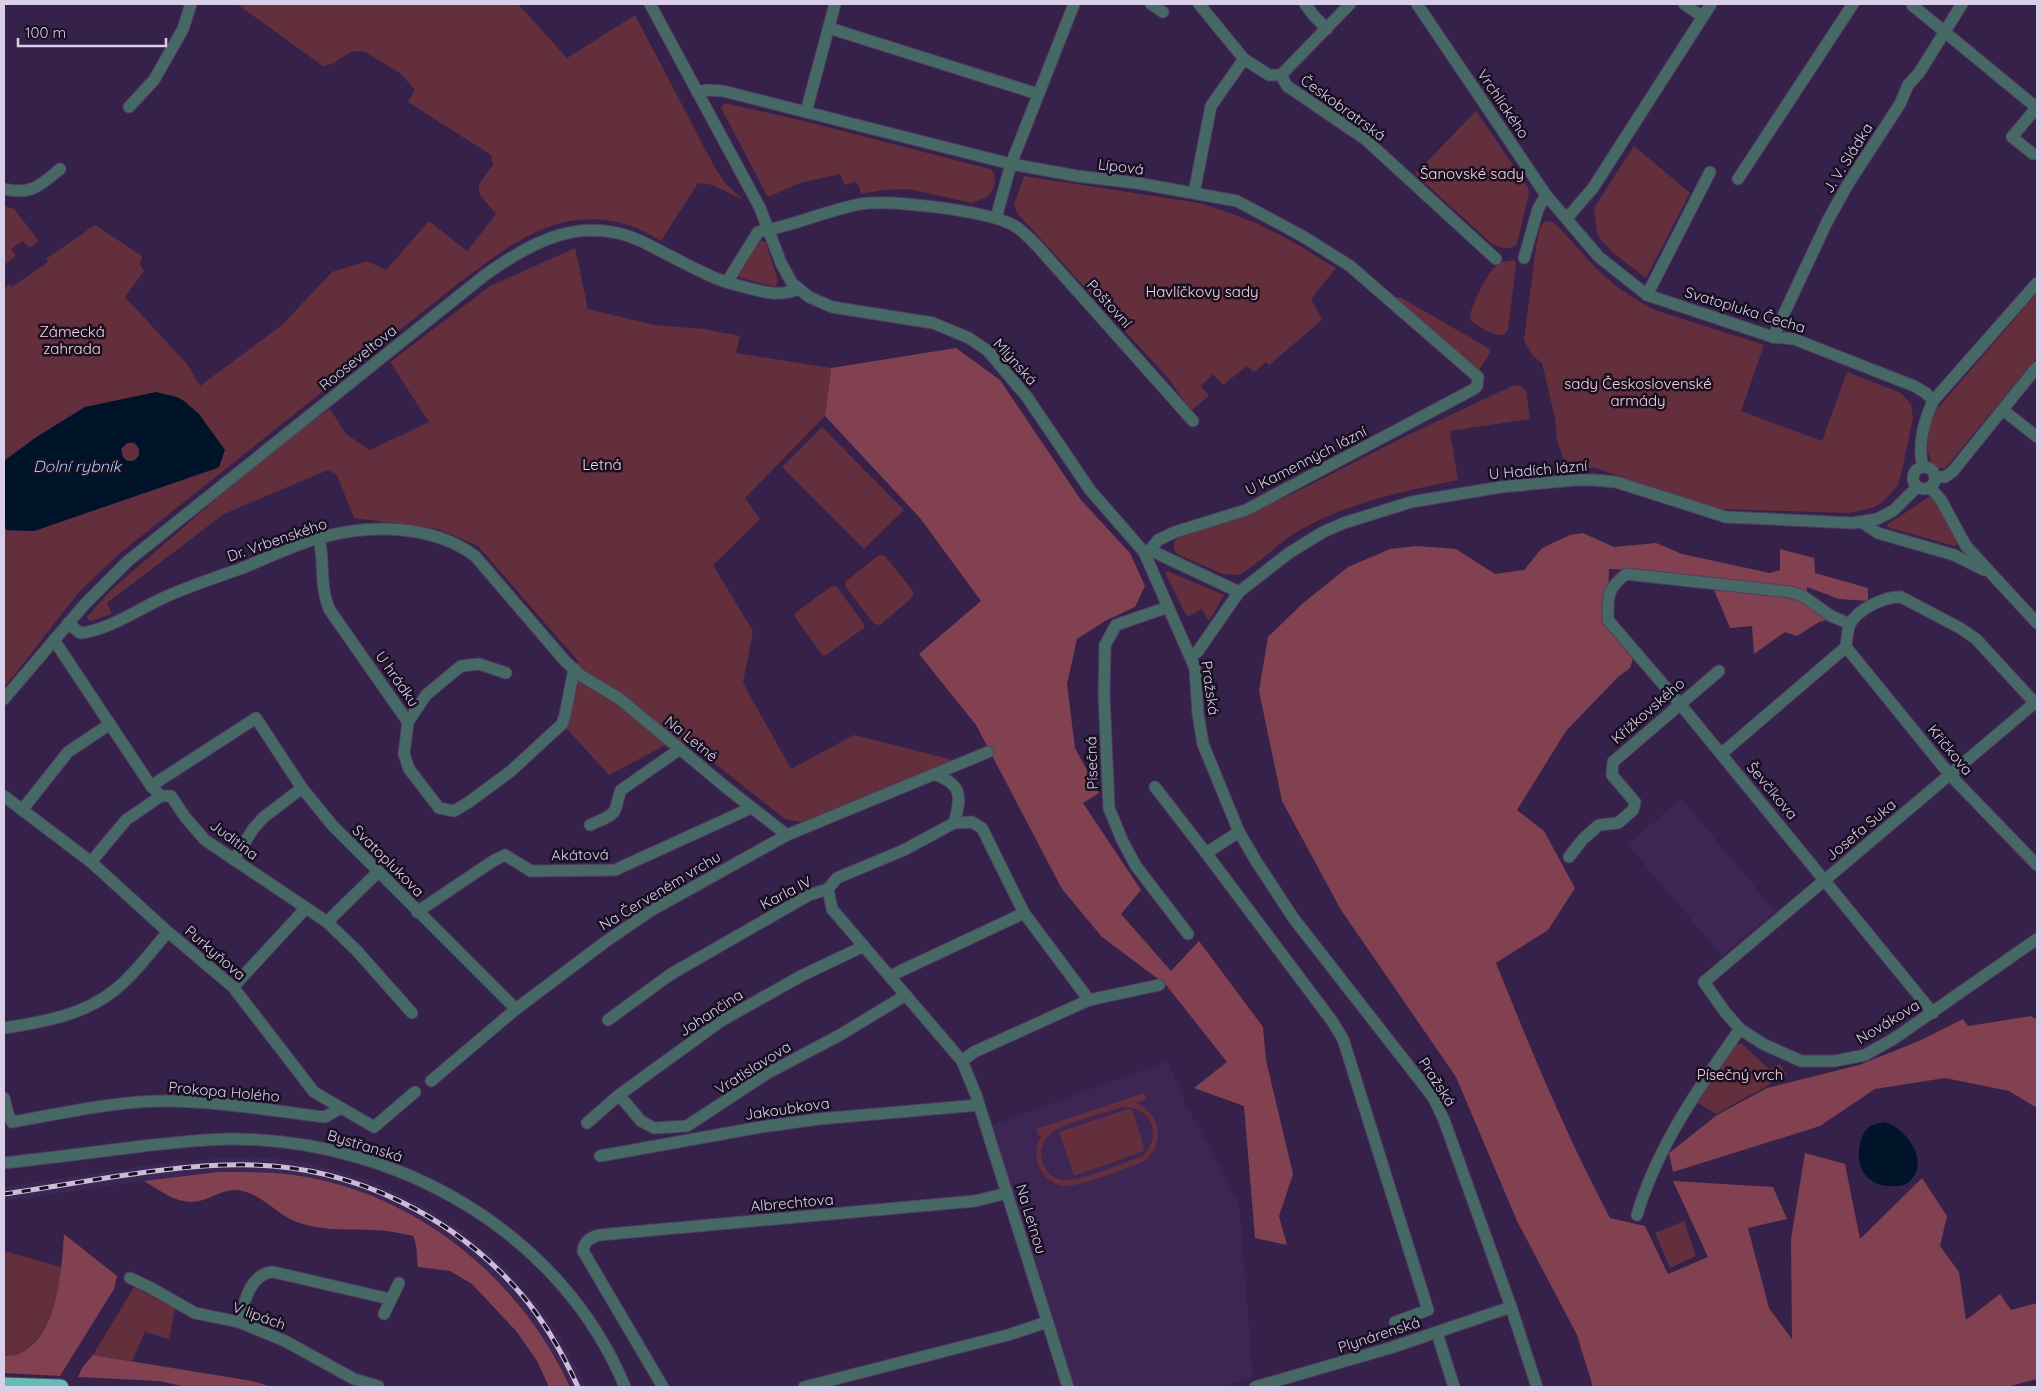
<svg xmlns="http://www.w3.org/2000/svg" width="2041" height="1391" viewBox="0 0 2041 1391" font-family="Quicksand,sans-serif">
<rect width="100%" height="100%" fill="#352149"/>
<g fill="#3d2554">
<path d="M1681 798 1775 911 1722 956 1628 845Z"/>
<path d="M1168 1061 1185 1103 1239 1202 1253 1377 1221 1387H1075L992 1125Z"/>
<path d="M253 1157 289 1160 317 1165 371 1181 423 1205 462 1230 498 1260 539 1306 560 1336 586 1387H570L557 1360 515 1299 502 1285 453 1242 415 1217 389 1204 339 1185 287 1175 252 1172H218L144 1181 4 1201V1187L142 1166 217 1158Z"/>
</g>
<g fill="#632f3c" fill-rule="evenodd">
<path d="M237 4H518L567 58 635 15 715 168 726 184 743 200 713 185 698 183 661 241C652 236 643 230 634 227 562 202 514 242 460 282L119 554 79 592 4 688V520L6 530 34 531 219 468 182 401 177 398 85 407 35 438 4 461V289L10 284 12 287 48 262 46 259 95 225 142 256 140 264 144 271 125 297 187 364 200 386 282 325 332 272 367 261 386 270 429 221 467 251 496 214C475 189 472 192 493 165L491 155 408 102 415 90 400 73 365 52C346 47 340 65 323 66Z"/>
<path d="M724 103 804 121 990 169 994 173 995 183 992 191 987 197 972 203 908 189 883 190 861 194 859 186 854 182 845 185 840 174 800 183 768 197 721 108Z"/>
<path d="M1476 111 1528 187 1529 193 1517 244C1510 251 1500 248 1492 244L1415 174Z"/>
<path d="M1634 146 1690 193 1646 278 1612 252 1601 240 1597 233 1594 208Z"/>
<path d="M1024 176 1199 203C1231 212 1263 225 1293 242 1308 250 1321 260 1336 268L1311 299 1322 320 1269 365 1266 362 1254 372 1247 366 1223 385 1213 374 1201 386 1209 396 1192 410 1183 400 1169 379 1017 213 1014 204Z"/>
<path d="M4 206 14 209 39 241 29 248 23 241 11 249 16 256 4 265Z"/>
<path d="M1551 221C1556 222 1586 258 1593 265 1610 283 1633 299 1655 310L1764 345 1741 411 1822 441 1847 372 1901 393 1911 404 1913 418 1901 475 1898 485 1883 502 1872 508 1859 511 1849 513 1716 509 1596 468 1567 469 1557 440 1555 418 1542 363 1533 356 1524 340 1536 247 1540 227 1544 222Z"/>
<path d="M759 241H763L766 243 778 281 775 287 741 278 738 276Z"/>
<path d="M575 248 588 309 654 325 704 329 740 336 736 353 831 368 825 416 745 498 760 519 713 565 753 631 743 683 791 769 854 735 953 760 802 822 785 819 689 743 664 746 609 775 567 729 578 661 478 546 438 529 354 518 337 475 328 470 224 514 107 603 112 614 90 621 87 617 111 590 231 486 296 432 330 409 346 434 370 450 429 422 390 362 490 286Z"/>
<path d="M1515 260 1516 265 1508 330 1504 335C1492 336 1480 327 1471 321L1470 316C1473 302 1486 276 1496 266 1501 261 1508 261 1515 260Z"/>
<path d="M2037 293V357L1948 465 1945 468H1938C1920 456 1929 425 1937 409Z"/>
<path d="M1397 297H1400L1490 349V353L1479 370 1471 365 1396 299Z"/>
<path d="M1518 385 1526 390 1530 419 1450 431 1458 480C1403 491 1347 503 1298 531 1277 544 1260 563 1239 575L1223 574 1177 554 1174 549V542L1181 535 1260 508 1296 492 1402 438 1512 386Z"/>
<path d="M822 427 904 510 864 549 782 467Z"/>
<circle cx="130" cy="452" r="9"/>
<path d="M1932 495 1957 542V545L1954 546 1887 527 1888 524Z"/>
<path d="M879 555 885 556 913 591V597L880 625 874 624 845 586 846 581Z"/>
<path d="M1167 571 1224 595 1209 621 1202 609 1187 617 1167 577 1165 572Z"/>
<path d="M832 586 837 587 864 624V628L826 655H822L795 617V613Z"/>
<path d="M1741 1043 1769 1069 1780 1064 1787 1075 1716 1114 1695 1101 1733 1045Z"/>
<path d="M1144 1093 1146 1099 1136 1103C1160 1114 1166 1141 1146 1160 1132 1167 1079 1187 1064 1186 1054 1185 1044 1178 1040 1169 1034 1157 1036 1146 1041 1136H1039L1036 1129ZM1123 1107C1152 1106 1164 1139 1141 1157 1124 1162 1084 1180 1068 1180 1058 1181 1050 1176 1045 1168 1037 1156 1042 1139 1054 1131 1069 1122 1105 1113 1123 1107Z"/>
<path d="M1128 1109H1132L1145 1151 1074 1176 1059 1132Z"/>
<path d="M1684 1221 1696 1256 1670 1268 1655 1233Z"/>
<path d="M4 1251 62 1267C58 1295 48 1340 19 1354 15 1356 9 1355 4 1356Z"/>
<path d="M134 1287 175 1308 169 1339 145 1332 132 1361 93 1355Z"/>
</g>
<g fill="#814151">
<path d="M956 348 1000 380 1081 500 1130 553 1145 586 1135 607 1105 621 1077 639 1067 684 1075 748 1099 793 1083 803 1141 890 1121 914 1171 971 1199 941 1263 1027 1266 1060 1293 1174 1279 1216 1287 1245 1255 1238 1244 1106 1194 1088 1227 1062 1166 985 1102 937 1062 889 976 725 919 654 981 601 920 518 825 416 831 368Z"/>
<path d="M1583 533 1614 547 1656 543 1682 554 1770 573 1780 570V549L1814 558 1815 573 1868 588V601L1839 599 1807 587 1806 602 1832 619 1819 622 1797 636 1785 632 1754 654 1752 626 1730 628 1709 578 1655 571 1609 569 1608 599 1603 621 1633 659 1630 668 1618 677 1566 731 1517 810 1544 831 1575 888 1548 930 1496 963C1531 1050 1566 1135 1610 1218L1645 1226 1668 1274 1708 1257 1673 1181 1773 1187 1787 1219 1748 1228 1769 1308 1792 1339 1791 1239 1805 1153 1845 1164 1860 1239 1922 1178 1947 1216 1940 1246 1959 1272 1966 1320 2000 1294 2011 1310 2037 1303V1379L2007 1387H1593L1577 1335 1517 1221 1456 1077 1341 910 1282 801 1259 691 1268 637 1302 604 1348 567 1390 549 1417 546 1456 549 1495 574 1524 570 1542 548 1570 535Z"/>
<path d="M2031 1016 2037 1020V1108L2009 1091 1945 1078 1875 1089 1820 1126 1673 1172 1669 1153 1717 1115 1767 1088 1859 1065 1919 1041 1963 1019 1968 1026Z"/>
<path d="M218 1172C241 1172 263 1172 286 1174 410 1188 519 1275 570 1387H549L537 1361 517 1332 472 1284 450 1271 418 1267C416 1255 418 1246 413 1236 404 1234 395 1232 387 1231 356 1228 321 1233 292 1220 274 1211 257 1191 236 1190 226 1190 215 1195 206 1199 181 1208 166 1194 144 1181Z"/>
<path d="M64 1234 117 1276 114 1289 60 1376 4 1373V1356C9 1355 15 1356 19 1354 57 1337 62 1270 64 1234Z"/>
<path d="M93 1355 252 1381 272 1387H186L159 1381 78 1377 82 1368Z"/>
</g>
<g fill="#001429" fill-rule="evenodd">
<path d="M156 392 177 397 184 401 199 414 225 450 219 467 34 531 6 530 4 520V461L35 438 85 407ZM134 442 139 448V456L134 461H127L123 457 121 449 127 443Z"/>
<path d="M1885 1122C1906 1128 1931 1162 1910 1181 1904 1186 1900 1186 1892 1186 1870 1187 1857 1171 1859 1150 1860 1142 1862 1134 1867 1129 1872 1124 1879 1123 1885 1122Z"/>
</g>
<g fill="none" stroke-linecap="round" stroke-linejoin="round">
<defs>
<g id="street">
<path d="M650 4 760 208 781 263 792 283 809 297 832 307 933 323 969 338 988 351 1027 397 1090 490 1144 552 1195 668 1198 714 1203 744 1239 832 1256 861 1294 919 1433 1097 1444 1120 1511 1307 1537 1387"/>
<path d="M1151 4 1163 12"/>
<path d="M1199 4 1244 59 1269 75H1281"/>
<path d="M1305 4 1314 16 1327 29"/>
<path d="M1417 4 1546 195 1599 257 1647 295 1773 337 1794 339 1914 386 1926 393 1933 401"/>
<path d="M1684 4 1703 17"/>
<path d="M1912 5 2037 108"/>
<path d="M829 28 1038 94"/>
<path d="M1281 75 1287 86 1365 139 1496 259"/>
<path d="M1281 75 1350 4"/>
<path d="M697 92 707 90 723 91 1011 164 1077 176 1137 183 1237 201 1304 237 1350 266 1478 377 1477 386 1474 389 1246 510 1175 532 1158 540 1150 550"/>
<path d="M129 107 154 80 183 29 191 4"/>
<path d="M806 112 835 4"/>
<path d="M2033 154 2012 137 2037 107"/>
<path d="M1738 179 1853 4"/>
<path d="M4 189C31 195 40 186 60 169"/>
<path d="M1194 193 1211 106 1244 59"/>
<path d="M996 218 1011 164 1074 4"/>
<path d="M1567 218 1593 188 1711 4"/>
<path d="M1524 258 1538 209 1546 195"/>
<path d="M727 282 758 232C793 226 825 211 860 204 891 199 987 211 1013 225 1023 230 1031 240 1039 248L1193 421"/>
<path d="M1647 295 1710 172"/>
<path d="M1773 337 1828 220 1848 184 1900 104 1908 85 1919 73 1962 4"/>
<path d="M2003 410 2037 437"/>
<path d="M1923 467C1917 445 1924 421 1933 401L2037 283"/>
<circle cx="1924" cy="478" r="11"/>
<path d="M1935 477H1945L1953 471 2037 367"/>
<path d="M1930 487 1941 500 1966 546 2037 623"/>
<path d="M1863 523 1878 533 1954 555 1984 570"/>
<path d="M319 538C325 564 319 583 329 609L408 722 404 754 409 769 439 808 454 811 469 802 511 771 562 724 565 715 574 669"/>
<path d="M1144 552 1150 550 1239 592"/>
<path d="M1168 607 1116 625 1105 645 1104 695 1109 808 1122 840 1136 866 1188 934"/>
<path d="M68 623 80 633C109 630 137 610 163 598 189 586 218 577 245 567 269 557 294 545 319 538 369 524 432 524 475 556L565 661 580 675 620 699 728 789 787 835"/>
<path d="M1850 624 1831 616 1803 596 1790 592 1626 574C1606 590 1608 596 1608 620L1680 704 1933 1013"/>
<path d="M54 640 151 786 161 796H171L185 817 205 840 327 922 357 951 412 1013"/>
<path d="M1846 647 1950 775 2037 865"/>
<path d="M1846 647C1847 639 1847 631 1850 624 1858 609 1885 596 1901 597L1960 628 1976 639 2035 703"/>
<path d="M1191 657 1198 651 1239 592 1289 553 1323 532 1344 523 1411 502 1501 487 1574 480H1594L1616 482 1726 517 1853 523 1877 519 1887 514 1894 510 1917 487"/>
<path d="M4 699 84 605 128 561 485 275C534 240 584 214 643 242 667 254 690 267 715 278 724 282 734 284 744 287 763 292 780 297 799 289"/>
<path d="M2037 701 1704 982 1725 1012 1740 1029 1763 1044 1801 1061H1835L1865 1055 1895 1038 2037 939"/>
<path d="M408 722 426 695 461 666 479 664 506 673"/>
<path d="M1721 754 1846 647"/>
<path d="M151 786 256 718 302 788 333 826 516 1009"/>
<path d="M1155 787 1206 853 1239 832"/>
<path d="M4 796 91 862 168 932 233 987 314 1092 374 1127 415 1092"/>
<path d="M22 810 68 752 110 724"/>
<path d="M954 823 972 822 982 828 1024 913 1089 1000"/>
<path d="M590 825C597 821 611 818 615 810 618 803 618 797 621 790L680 749"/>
<path d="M1206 853 1332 1021 1343 1039 1428 1310 1395 1322"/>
<path d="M1569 857 1583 839 1599 825 1618 823 1633 810 1635 802 1612 775 1613 762 1719 671"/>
<path d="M234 860 253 829 264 817 302 788"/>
<path d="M91 862 126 820 161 796"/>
<path d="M828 889 832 909 962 1061 976 1095 1068 1387"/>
<path d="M417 912 493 861 505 855 531 871 615 870 751 808"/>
<path d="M327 922 377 873"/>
<path d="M890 976 1024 913"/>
<path d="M233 987 306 908"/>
<path d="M608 1020 671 974 809 895 828 889 837 878 904 850 954 823C962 796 962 784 934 774"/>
<path d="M4 1028C43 1022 85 1015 116 989 136 973 151 951 168 932"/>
<path d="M962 1061 974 1052 1089 1000 1159 985"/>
<path d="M431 1081 516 1009 605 942 652 910 787 835 988 752"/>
<path d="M619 1095 641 1121 654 1128 687 1126 766 1074 840 1035 906 995"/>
<path d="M4 1098 8 1114 12 1122C65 1113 118 1100 172 1101 223 1102 274 1111 325 1117L341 1108"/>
<path d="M587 1123 619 1095 721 1021 801 976 864 946"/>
<path d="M600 1156 761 1127 819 1119 979 1105"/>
<path d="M4 1163C50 1158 96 1152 143 1146 173 1143 203 1139 233 1139 398 1140 561 1232 625 1387"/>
<path d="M1637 1215C1657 1147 1699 1087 1740 1029"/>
<path d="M130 1278 151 1288 195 1313 239 1322 285 1341 354 1379 378 1386"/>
<path d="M384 1314 399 1283"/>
<path d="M239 1322C244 1303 250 1273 273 1272L390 1299"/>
<path d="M1437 1333 1454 1387"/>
<path d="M663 1387 583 1251C584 1241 590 1238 599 1235L975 1201 1007 1193"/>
<path d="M804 1387 1008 1335 1047 1322"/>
<path d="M1255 1387 1390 1348 1511 1307"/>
</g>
<path id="highway" d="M4 1385 61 1387"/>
</defs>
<use href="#street" stroke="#4f3d62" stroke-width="13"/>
<use href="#highway" stroke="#4f3d62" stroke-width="17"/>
<use href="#street" stroke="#476965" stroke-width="11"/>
<use href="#highway" stroke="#62bdb2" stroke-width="15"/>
<defs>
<path id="rail" d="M4 1194C83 1183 172 1163 252 1165 354 1167 455 1217 521 1294 545 1322 563 1354 578 1387"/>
</defs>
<use href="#rail" stroke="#c9bdd7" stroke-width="5"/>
<use href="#rail" stroke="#181022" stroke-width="3" stroke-dasharray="9" stroke-linecap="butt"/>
</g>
<g text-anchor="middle" stroke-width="5" stroke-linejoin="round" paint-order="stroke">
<g font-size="15" fill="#dacfe8" stroke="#181022">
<text transform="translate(1503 104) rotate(56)" y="5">Vrchlického</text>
<text transform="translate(1343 108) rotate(36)" y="5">Českobratrská</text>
<text transform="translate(1848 158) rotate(-58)" y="5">J. V. Sládka</text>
<text transform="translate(1121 167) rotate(7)" y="5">Lípová</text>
<text transform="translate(1109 304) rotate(48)" y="5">Poštovní</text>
<text transform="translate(1745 310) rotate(17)" y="5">Svatopluka Čecha</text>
<text transform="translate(358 358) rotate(-39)" y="5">Rooseveltova</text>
<text transform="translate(1015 362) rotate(48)" y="5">Mlýnská</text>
<text transform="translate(1306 461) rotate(-27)" y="5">U Kamenných lázní</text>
<text transform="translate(1538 470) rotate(-5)" y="5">U Hadích lázní</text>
<text transform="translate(277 540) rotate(-19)" y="5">Dr. Vrbenského</text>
<text transform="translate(397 679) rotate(55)" y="5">U hrádku</text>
<text transform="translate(1210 688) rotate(82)" y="5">Pražská</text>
<text transform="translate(1648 711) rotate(-41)" y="5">Křížkovského</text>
<text transform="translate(691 739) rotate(39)" y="5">Na Letné</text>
<text transform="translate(1950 750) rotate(50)" y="5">Křičkova</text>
<text transform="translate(1092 763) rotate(-92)" y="5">Písečná</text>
<text transform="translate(1772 791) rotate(50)" y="5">Ševčíkova</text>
<text transform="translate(1861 830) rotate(-40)" y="5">Josefa Suka</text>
<text transform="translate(234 840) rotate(37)" y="5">Juditina</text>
<text transform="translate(580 855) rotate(-1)" y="5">Akátová</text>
<text transform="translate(388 861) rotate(45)" y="5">Svatoplukova</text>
<text transform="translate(660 891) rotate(-31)" y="5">Na Červeném vrchu</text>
<text transform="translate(786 893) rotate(-27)" y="5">Karla IV</text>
<text transform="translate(215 953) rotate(41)" y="5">Purkyňova</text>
<text transform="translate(711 1013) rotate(-33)" y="5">Johančina</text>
<text transform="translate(1888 1022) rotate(-31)" y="5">Novákova</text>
<text transform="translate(753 1068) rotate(-32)" y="5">Vratislavova</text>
<text transform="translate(1437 1082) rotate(57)" y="5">Pražská</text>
<text transform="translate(224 1092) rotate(5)" y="5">Prokopa Holého</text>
<text transform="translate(787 1109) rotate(-8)" y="5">Jakoubkova</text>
<text transform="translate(365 1146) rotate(17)" y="5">Bystřanská</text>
<text transform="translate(792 1203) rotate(-5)" y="5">Albrechtova</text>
<text transform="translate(1031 1219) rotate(73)" y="5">Na Letnou</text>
<text transform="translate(259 1316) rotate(20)" y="5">V lipách</text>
<text transform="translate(1379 1335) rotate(-18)" y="5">Plynárenská</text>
</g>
<g font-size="15" fill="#fbd2d9" stroke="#181022">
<text x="1472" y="179">Šanovské sady</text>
<text x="1202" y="297">Havlíčkovy sady</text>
<text x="72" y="337">Zámecká<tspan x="72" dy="17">zahrada</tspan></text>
<text x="1638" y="389">sady Československé<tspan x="1638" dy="17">armády</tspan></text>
<text x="602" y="470">Letná</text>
<text x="1740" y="1080">Písečný vrch</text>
</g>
<g font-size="16" font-style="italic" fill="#a1ccf3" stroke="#181022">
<text x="77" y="472">Dolní rybník</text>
</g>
</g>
<rect width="2041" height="1391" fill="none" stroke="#dacfe8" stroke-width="10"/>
<path d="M18 38v8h148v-8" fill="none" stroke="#dacfe8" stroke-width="2.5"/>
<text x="25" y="38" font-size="15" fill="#dacfe8" stroke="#181022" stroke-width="4" paint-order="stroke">100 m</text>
</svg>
